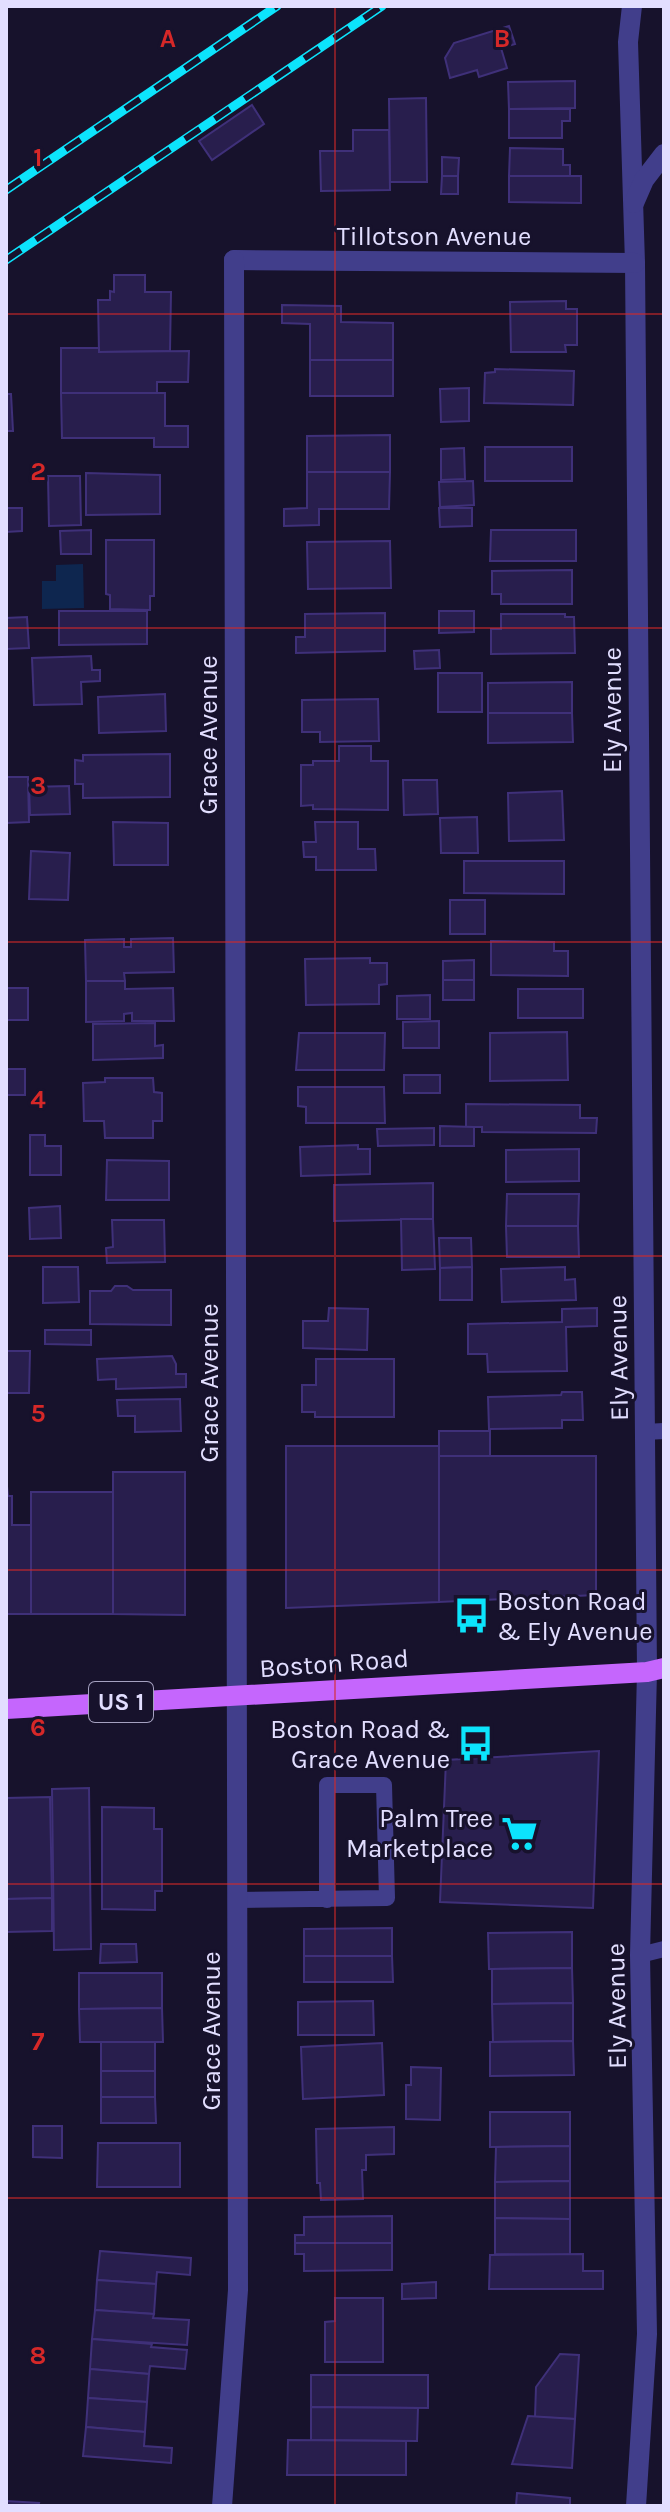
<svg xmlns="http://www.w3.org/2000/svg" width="670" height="2512" viewBox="0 0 670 2512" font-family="Karla,sans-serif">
<rect width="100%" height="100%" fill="#17122c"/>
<path fill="#0e264f" d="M83 564 84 608 42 609V581H56V565Z"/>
<g fill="#281e4d" stroke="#3f3079" stroke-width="2">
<path d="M509 26 515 44 501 48 507 68 479 77 477 70 450 78 445 58 454 43Z"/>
<path d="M575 81V108L509 109 508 82Z"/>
<path d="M426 98 427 182H390L389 99Z"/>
<path d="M252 105 264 124 212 160 199 141Z"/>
<path d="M509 109H570V121H562V138H509Z"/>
<path d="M353 130H389L390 190 321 191 320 151H353Z"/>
<path d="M510 148 563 149V165H570V176H509Z"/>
<path d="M442 157 459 158 458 176H442Z"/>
<path d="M442 176H458V194H441Z"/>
<path d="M509 176H581V203L509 202Z"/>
<path d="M114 275H145V292H171L170 351 99 352 98 300H110V291L114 292Z"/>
<path d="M566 301V309H577V345H565L566 352H511L510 302Z"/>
<path d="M282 305 341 306V322L393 323V360H310V324L282 323Z"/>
<path d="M61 348H99V352L189 351 188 382H157V393H61Z"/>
<rect x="310" y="360" width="83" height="36"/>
<path d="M495 369 574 371 573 405 484 403 485 373 495 372Z"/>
<path d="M469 388V421L441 422 440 389Z"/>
<path d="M61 393H165V426H188V447H154V438H62Z"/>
<path d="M6 394H11L13 431H6Z"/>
<path d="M390 435V472H307V436Z"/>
<rect x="485" y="447" width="87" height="34"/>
<path d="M464 448 465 479 441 480V449Z"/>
<path d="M307 472H390L389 509H319V525L284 526V509L307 508Z"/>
<path d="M86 473 160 475V514L86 515Z"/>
<path d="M48 476H80L81 525 49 526Z"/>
<path d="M473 481 474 505 440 507 439 482Z"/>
<path d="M6 508H22V531L6 532Z"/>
<path d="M439 508H472V526L440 527Z"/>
<path d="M91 530V554H61L60 531Z"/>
<path d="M491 530H576V561H490Z"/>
<path d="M106 540H154V596H150V610L110 609V595L106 594Z"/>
<path d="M390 541 391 588 308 589 307 542Z"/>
<path d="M572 570V604H501V594H492V571Z"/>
<path d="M59 611H147V644L59 645Z"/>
<path d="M439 611H474V632L439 633Z"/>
<path d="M385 613V651L296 653V637H305V614Z"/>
<path d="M501 614H565V617H574L575 653 491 654V629H501Z"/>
<path d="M27 617 29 648 6 649V618Z"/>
<path d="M439 650 440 668 415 669 414 651Z"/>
<path d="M91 656 92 670H100V681L81 682 82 704 34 705 32 658Z"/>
<rect x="438" y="673" width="44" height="39"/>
<path d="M572 682V713H488V683Z"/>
<path d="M165 694 166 731 99 733 98 697Z"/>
<path d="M378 699 379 741 320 742V732H302V700Z"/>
<path d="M488 713H572L573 742 488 743Z"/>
<path d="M339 746H371V761H388V810L313 809V805L301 806V765H313V761H339Z"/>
<path d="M170 754V797L83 798V784H75V760L83 761V755Z"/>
<path d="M6 777H28L29 822 6 823Z"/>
<path d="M403 780H437L438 814 404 815Z"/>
<path d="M69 786 70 814 30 815 29 787Z"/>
<path d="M562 791 564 840 509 841 508 793Z"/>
<path d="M477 817 478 853H441L440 818Z"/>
<path d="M113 822 168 823V865H114Z"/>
<path d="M315 822H358V849H375L376 870H316V857H304L303 842H316Z"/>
<path d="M31 851 70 853 68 900 29 899Z"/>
<path d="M464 861H564V894L464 893Z"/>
<rect x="450" y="900" width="35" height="34"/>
<path d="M173 938 174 972 124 973 125 981H86L85 940 124 939V947H131V939Z"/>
<path d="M491 941 554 942V951H568V976L491 975Z"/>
<path d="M370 958V963H387V984L379 985V1004L306 1005 305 959Z"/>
<path d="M474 960V980H443V961Z"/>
<rect x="443" y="980" width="31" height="20"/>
<path d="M86 981H125V989L173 988 174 1021H132V1013L124 1014V1021L86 1022Z"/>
<rect x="6" y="988" width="22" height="32"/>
<rect x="518" y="989" width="65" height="29"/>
<path d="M430 995V1019H397V996Z"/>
<path d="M439 1021V1048H403V1022Z"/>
<path d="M155 1023V1046L163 1045V1058L93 1060V1024Z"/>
<path d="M567 1032 568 1080 490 1081V1033Z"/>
<path d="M299 1033H385L384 1070H296Z"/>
<rect x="6" y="1069" width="19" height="26"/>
<rect x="404" y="1075" width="36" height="18"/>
<path d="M105 1078H153L154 1092 162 1093V1121H153V1138H105L104 1121H84L83 1083 105 1082Z"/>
<path d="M298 1087H384L385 1123H306V1107L298 1106Z"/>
<path d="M466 1104 580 1105V1118H597L596 1133 482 1132V1127H466Z"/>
<path d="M440 1126 474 1127V1146H440Z"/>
<path d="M434 1128V1145L378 1146 377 1129Z"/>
<path d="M30 1135H45V1146H61V1175H30Z"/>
<path d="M358 1145V1149H370V1174L301 1176 300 1147Z"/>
<path d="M579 1149V1181L506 1182V1150Z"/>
<path d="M107 1160 169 1161V1200H106Z"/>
<path d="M433 1183V1219L334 1221V1185Z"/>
<path d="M507 1194H579L578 1226H506Z"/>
<path d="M60 1206 61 1238 30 1239 29 1208Z"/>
<path d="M401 1219H433L435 1269 402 1270Z"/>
<path d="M112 1220H164L165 1262 107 1263 106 1248 113 1247Z"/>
<path d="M506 1226H578L579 1257H507Z"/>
<path d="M439 1238H471L472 1267 440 1268Z"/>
<path d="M43 1267H78L79 1302 43 1303Z"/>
<path d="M472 1267V1300H440V1268Z"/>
<path d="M565 1267V1280L575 1279 576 1300 502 1302 501 1269Z"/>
<path d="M115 1286H127L133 1290H171V1325L90 1324V1291H111Z"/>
<path d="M329 1308 368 1309 367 1350 303 1348V1321H328Z"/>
<path d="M597 1308V1326L566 1327 567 1371 488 1372 487 1354H468V1324L562 1322V1309Z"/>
<path d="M45 1330H91V1345L45 1344Z"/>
<path d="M6 1351H30L29 1393H6Z"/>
<path d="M172 1356 176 1364V1374H186V1387L116 1389V1379L98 1380 97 1359Z"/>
<path d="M316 1359H394V1417H315V1412H302V1385H316Z"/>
<path d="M562 1392H582L583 1420H562V1428L489 1429 488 1397 561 1395Z"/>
<path d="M180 1399 181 1431 135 1432V1416H118L117 1400Z"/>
<rect x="439" y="1431" width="51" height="25"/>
<path d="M286 1446H439V1602L286 1608Z"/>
<path d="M439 1456H596V1595L439 1602Z"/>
<path d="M113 1472H185V1615L113 1614Z"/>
<path d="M6 1476 8 1496H12V1525H31V1614H6Z"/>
<rect x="31" y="1492" width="82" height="122"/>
<path d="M599 1751 593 1908 440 1902 446 1760Z"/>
<path d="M89 1788 91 1949 54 1950 52 1789Z"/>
<path d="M50 1797 52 1898 6 1899V1798Z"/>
<path d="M102 1807 154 1808V1829H162V1891H155V1910L102 1909Z"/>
<path d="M52 1898V1931L6 1932V1899Z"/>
<path d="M392 1928V1956H304V1929Z"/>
<path d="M572 1932V1968L489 1969 488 1933Z"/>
<path d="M101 1944H136L137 1962 100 1963Z"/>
<path d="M304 1956H392L393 1982H304Z"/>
<path d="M572 1968 573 2003 492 2004V1969Z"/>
<path d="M79 1973H162V2008L79 2009Z"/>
<path d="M373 2001 374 2035H298V2002Z"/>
<path d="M573 2003V2041L493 2042 492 2004Z"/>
<path d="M162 2008 163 2042H80L79 2009Z"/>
<path d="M573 2041 574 2075 490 2076V2042Z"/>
<rect x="101" y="2042" width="54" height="29"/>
<path d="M382 2043 384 2095 303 2099 301 2047Z"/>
<path d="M411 2067 441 2068 440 2120 406 2119V2085H411Z"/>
<rect x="101" y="2071" width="54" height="26"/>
<path d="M101 2097H155L156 2123H101Z"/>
<path d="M490 2112H570V2146L490 2147Z"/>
<path d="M33 2126H62V2158L33 2157Z"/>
<path d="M394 2127V2154L366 2155V2170H362L363 2199 321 2200 320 2183H317L316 2129Z"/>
<path d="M98 2143H180V2187H97Z"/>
<path d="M570 2146V2181L495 2182 496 2147Z"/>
<path d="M570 2181V2219L495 2218V2182Z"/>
<path d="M392 2216V2243H295V2235H304V2217Z"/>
<path d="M495 2218 570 2219V2255L495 2254Z"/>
<path d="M295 2243H392V2270L304 2271V2254H295Z"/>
<path d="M100 2251 191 2258 190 2275 157 2272 156 2284 97 2280Z"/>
<path d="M583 2254V2271H603V2289H489L490 2255Z"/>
<path d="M97 2280 156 2284 154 2314 95 2310Z"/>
<path d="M436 2282V2298L402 2299V2284Z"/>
<path d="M335 2298H383V2362H325V2322L335 2321Z"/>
<path d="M95 2310 154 2314 153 2318 189 2320 187 2345 92 2339Z"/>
<path d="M92 2339 152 2344 151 2347 187 2350 185 2369 150 2366 149 2374 90 2369Z"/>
<path d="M560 2354 579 2355 575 2419 535 2417 536 2387Z"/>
<path d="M90 2369 149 2374 147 2402 88 2398Z"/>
<path d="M311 2375H428V2408L311 2407Z"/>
<path d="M88 2398 147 2402 145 2432 86 2427Z"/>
<path d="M311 2407 418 2408 417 2441 311 2440Z"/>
<path d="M528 2416 575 2419 572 2468 512 2464Z"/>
<path d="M86 2427 145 2432 144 2446 172 2448 171 2463 83 2456Z"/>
<path d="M288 2440 406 2441V2475H287Z"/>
<path d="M517 2493 570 2498V2506H516Z"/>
<path d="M6 2501 39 2503 38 2506H6Z"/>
</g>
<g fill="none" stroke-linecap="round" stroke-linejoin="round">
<g stroke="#413e8b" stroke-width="16">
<path d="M645 1432 664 1431"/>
<path d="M237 1900 387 1898 384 1785H327V1900"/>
<path d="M640 1955 664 1949"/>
</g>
<g stroke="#413e8b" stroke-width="20">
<path d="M632 6 628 42 635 263 647 1672 640 1955 647 2334 636 2506"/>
<path d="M634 203 644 180 664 154"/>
<path d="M234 260 635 263"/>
</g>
<path stroke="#413e8b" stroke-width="20" d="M222 2506 238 2290 234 260"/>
<path stroke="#c566fd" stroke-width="20" d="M6 1709 647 1672 664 1668"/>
<defs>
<g id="rail">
<path d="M6 190 277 6"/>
<path d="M6 260 382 6"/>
</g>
</defs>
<use href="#rail" stroke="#0ce4fc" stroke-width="9"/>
<use href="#rail" stroke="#17122c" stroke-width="6" stroke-dasharray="18" stroke-linecap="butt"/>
</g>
<path fill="none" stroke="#d62828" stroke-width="2" stroke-opacity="0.55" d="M335 6V2506M6 314H664M6 628H664M6 942H664M6 1256H664M6 1570H664M6 1884H664M6 2198H664"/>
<defs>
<symbol id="bus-bare" viewBox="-9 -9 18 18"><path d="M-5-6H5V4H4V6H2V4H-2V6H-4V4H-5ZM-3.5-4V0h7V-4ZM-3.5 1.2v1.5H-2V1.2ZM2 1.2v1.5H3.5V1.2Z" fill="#0ce4fc" stroke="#17122c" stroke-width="2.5" paint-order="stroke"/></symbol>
<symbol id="supermarket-bare" viewBox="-9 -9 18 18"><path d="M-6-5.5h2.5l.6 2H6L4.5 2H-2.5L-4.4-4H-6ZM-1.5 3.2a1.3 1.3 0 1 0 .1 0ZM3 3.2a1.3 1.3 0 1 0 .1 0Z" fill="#0ce4fc" stroke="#17122c" stroke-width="2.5" paint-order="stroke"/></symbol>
</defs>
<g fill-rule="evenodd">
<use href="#bus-bare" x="446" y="1590" width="51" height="51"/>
<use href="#bus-bare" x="450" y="1718" width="51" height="51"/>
<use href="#supermarket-bare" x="494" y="1808" width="51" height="51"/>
</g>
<g text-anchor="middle" stroke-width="6" stroke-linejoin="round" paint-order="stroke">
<rect fill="#17122c" stroke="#a5a1c0" stroke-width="2" x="89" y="1682" width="64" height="40" rx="6"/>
<g font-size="24" font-weight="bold" fill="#e2deff">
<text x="121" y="1710">US 1</text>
</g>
<g font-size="26" fill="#e2deff" stroke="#17122c">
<text x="434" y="245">Tillotson Avenue</text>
<text transform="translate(612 710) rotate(-90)" y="9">Ely Avenue</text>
<text transform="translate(208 735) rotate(-90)" y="9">Grace Avenue</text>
<text transform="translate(618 1358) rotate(-91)" y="9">Ely Avenue</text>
<text transform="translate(209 1383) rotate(-90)" y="9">Grace Avenue</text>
<text transform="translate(334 1663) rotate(-4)" y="9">Boston Road</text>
<text transform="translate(616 2006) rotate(-91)" y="9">Ely Avenue</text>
<text transform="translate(211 2031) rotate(-90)" y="9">Grace Avenue</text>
</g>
<g font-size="26" fill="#e2deff" stroke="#17122c" text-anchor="end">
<text x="497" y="1610" text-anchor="start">Boston Road<tspan x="497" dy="30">&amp; Ely Avenue</tspan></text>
<text x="450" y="1738">Boston Road &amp;<tspan x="450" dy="30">Grace Avenue</tspan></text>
<text x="493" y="1827">Palm Tree<tspan x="493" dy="30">Marketplace</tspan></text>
</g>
</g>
<g font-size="26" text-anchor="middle" font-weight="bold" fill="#d62828" stroke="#17122c" stroke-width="6" stroke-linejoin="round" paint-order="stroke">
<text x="168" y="47">A</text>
<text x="502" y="47">B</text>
<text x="38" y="166">1</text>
<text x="38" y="480">2</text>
<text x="38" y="794">3</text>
<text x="38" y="1108">4</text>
<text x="38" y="1422">5</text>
<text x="38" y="1736">6</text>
<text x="38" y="2050">7</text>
<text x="38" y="2364">8</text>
</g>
<rect width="670" height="2512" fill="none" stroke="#e2deff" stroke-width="16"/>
</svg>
